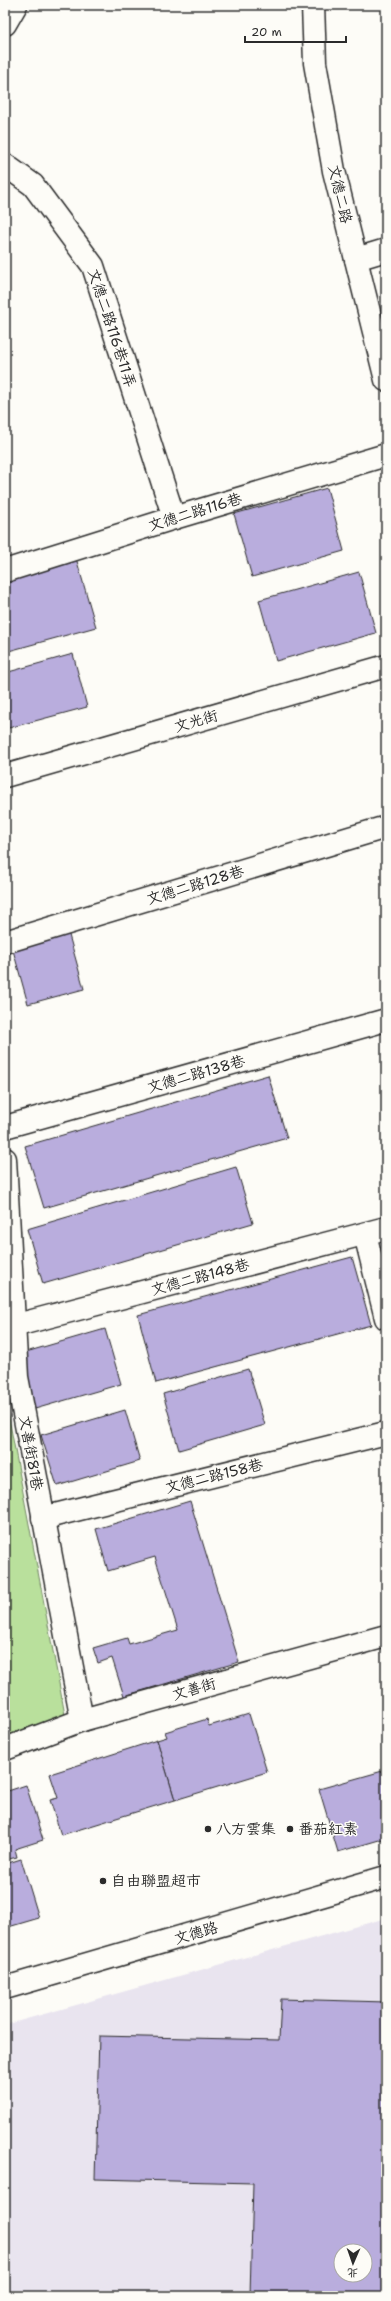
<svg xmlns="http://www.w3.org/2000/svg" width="391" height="2301" viewBox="0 0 391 2301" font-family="'Shantell Sans','LXGW WenKai TC',sans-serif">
<rect width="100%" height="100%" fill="#fdfcf7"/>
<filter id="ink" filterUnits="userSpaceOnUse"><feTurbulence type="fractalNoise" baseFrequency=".025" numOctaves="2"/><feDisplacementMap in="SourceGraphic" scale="8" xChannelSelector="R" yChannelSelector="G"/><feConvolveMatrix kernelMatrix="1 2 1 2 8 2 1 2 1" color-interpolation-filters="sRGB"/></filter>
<g filter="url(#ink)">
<path fill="#e9e4ef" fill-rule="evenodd" d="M386 1918V2296H5V2025ZM341 2251H365V2275H341Z"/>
<path fill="#b9e09c" stroke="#728664" d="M5 1397 65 1715 5 1738Z"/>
<g fill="#b9addd" stroke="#2b2b2b" fill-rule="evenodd">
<path d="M327 488 344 551 252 577 234 514Z"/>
<path d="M76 558 96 627 5 652V578Z"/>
<path d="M359 572 376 633 276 661 259 600Z"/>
<path d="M73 654 87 707 5 729V673Z"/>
<path d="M67 928 84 989 28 1004 11 943Z"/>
<path d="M268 1075 287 1138 44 1208 25 1146Z"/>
<path d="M236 1167 253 1223 43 1284 27 1229Z"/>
<path d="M352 1257 371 1325 156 1383 138 1315Z"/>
<path d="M105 1329 121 1384 35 1409 19 1354Z"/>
<path d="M248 1369 265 1425 179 1450 163 1394Z"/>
<path d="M125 1410 140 1461 57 1486 41 1435Z"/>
<path d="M190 1501 239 1662 124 1696 112 1658 98 1663 93 1648 127 1638 129 1644 178 1630 155 1557 108 1571 96 1529Z"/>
<path d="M249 1714 267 1772 175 1800 157 1740 167 1737 165 1732 207 1719 209 1726Z"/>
<path d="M157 1740 175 1800 61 1835 50 1800 58 1798 50 1774Z"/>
<path d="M386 1770V1838L338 1852 319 1789Z"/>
<path d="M26 1785 43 1840 15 1849 17 1857 5 1860V1792Z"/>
<path d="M21 1859 39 1918 5 1928V1864Z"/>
<path d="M281 1999 386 2002V2296H250L253 2183 95 2179 99 2036 279 2040ZM341 2251H365V2275H341Z"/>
</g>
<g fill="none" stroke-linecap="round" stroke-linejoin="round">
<defs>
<g id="minor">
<path d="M313 5 315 63 334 171 386 380"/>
<path d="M5 24 16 5"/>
<path d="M5 165 33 185 93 266 174 518"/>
<path d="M356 259 386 250"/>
<path d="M5 571 174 518 386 455"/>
<path d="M5 776 386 666"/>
<path d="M5 942 386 827"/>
<path d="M5 1127 386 1020"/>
<path d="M5 1159 17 1377 82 1720"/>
<path d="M365 1234 386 1318"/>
<path d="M13 1326 386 1228"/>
<path d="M43 1518 386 1433"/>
<path d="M5 1749 82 1720 386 1636"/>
<path d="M5 1988 386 1877"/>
</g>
</defs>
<use href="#minor" stroke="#2b2b2b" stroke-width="25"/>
<use href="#minor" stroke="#fdfcf7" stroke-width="22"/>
</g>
</g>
<g fill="#2b2b2b" stroke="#fdfcf7" stroke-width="1.5">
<circle cx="208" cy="1829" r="4"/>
<circle cx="290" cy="1829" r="4"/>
<circle cx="103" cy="1881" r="4"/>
</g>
<g text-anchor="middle" stroke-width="3" stroke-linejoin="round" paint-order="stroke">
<g font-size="15" fill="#2b2b2b" stroke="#fdfcf7">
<text transform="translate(340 194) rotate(77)" y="5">文德二路</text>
<text transform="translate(112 328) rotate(72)" y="5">文德二路116巷11弄</text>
<text transform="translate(195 512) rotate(-17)" y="5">文德二路116巷</text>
<text transform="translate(196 721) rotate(-16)" y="5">文光街</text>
<text transform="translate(195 885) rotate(-17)" y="5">文德二路128巷</text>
<text transform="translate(196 1074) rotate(-16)" y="5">文德二路138巷</text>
<text transform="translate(200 1277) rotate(-15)" y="5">文德二路148巷</text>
<text transform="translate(31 1453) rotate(80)" y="5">文善街81巷</text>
<text transform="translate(214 1476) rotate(-14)" y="5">文德二路158巷</text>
<text transform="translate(194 1689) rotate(-16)" y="5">文善街</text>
<text transform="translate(196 1933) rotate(-16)" y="5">文德路</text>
</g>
<g font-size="15" fill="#2b2b2b" stroke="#fdfcf7" text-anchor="start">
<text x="216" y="1834">八方雲集</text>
<text x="298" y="1834">番茄紅素</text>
<text x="111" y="1886">自由聯盟超市</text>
</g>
</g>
<rect width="391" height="2301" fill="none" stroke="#fdfcf7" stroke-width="20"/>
<rect x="10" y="10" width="371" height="2281" fill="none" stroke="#2b2b2b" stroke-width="1.5" filter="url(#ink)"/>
<g transform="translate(353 2263) rotate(182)"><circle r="19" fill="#fdfcf7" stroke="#a9a8a5"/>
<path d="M0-3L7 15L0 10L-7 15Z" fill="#2b2b2b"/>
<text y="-6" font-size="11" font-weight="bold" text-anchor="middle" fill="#2b2b2b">北</text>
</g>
<path d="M245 36v6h101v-6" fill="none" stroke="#2b2b2b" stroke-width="2"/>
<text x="251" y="36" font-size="12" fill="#2b2b2b" stroke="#fdfcf7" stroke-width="3" paint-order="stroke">20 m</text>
</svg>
